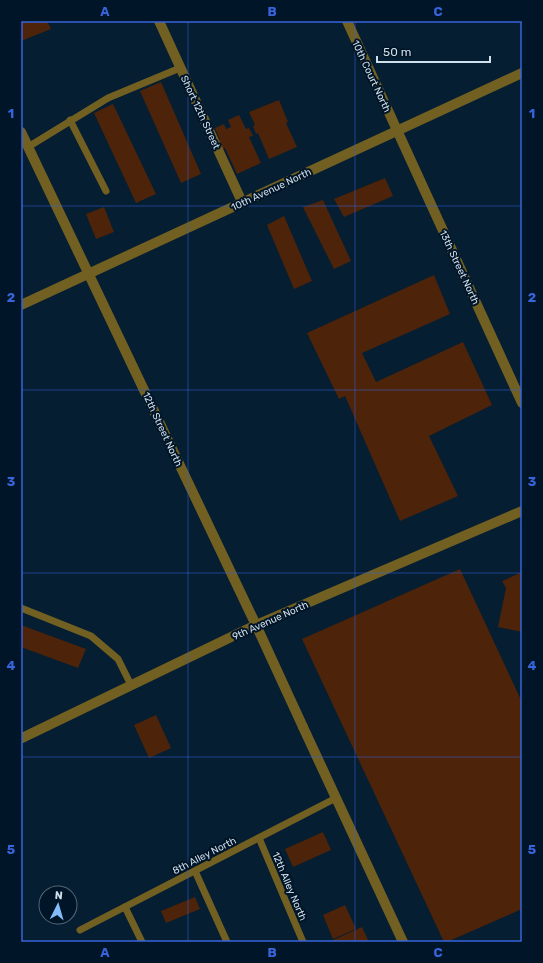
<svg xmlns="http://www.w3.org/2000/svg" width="543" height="963" viewBox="0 0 543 963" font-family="Rubik,sans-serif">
<rect width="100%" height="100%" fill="#051e31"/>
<g fill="#4d2309">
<path d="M21 21H47L51 29 21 41Z"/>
<path d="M161 82 201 174 181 183 140 91Z"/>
<path d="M279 100 288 122 286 123 297 147 269 159 258 133 256 134 253 126 255 125 249 112Z"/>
<path d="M113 104 156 194 136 203 94 113Z"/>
<path d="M239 115 246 129 249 128 253 136 249 137 261 163 237 174 225 148 221 150 217 141 220 140 215 128 224 124 226 129 231 127 228 120Z"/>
<path d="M385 178 393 196 344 217 334 199Z"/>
<path d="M323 200 351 261 334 269 303 207Z"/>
<path d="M104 207 114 232 96 239 86 214Z"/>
<path d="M284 216 312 281 294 289 267 225Z"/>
<path d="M434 275 450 314 362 353 376 382 463 342 492 405 429 436 458 496 400 521 345 396 339 399 307 333Z"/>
<path d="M460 569 522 702V909L447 942H444L302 639Z"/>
<path d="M522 572V632L498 627 506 588 502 581Z"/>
<path d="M21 625 86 649 78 668 21 647Z"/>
<path d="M156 715 171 748 149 758 134 725Z"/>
<path d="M323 832 331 850 293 867 285 849Z"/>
<path d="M195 897 200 909 166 923 161 911Z"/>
<path d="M345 905 356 929 333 939 323 915Z"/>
<path d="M362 927 369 942H329Z"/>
</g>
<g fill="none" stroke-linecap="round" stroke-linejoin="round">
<g stroke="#725f22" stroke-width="7">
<path d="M70 120 106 191"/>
<path d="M28 147 108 98 180 68"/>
<path d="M21 608 91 636 118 659 131 685"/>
<path d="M259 838 303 942"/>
<path d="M195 871 227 942"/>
<path d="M125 907 142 942"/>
<path d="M80 930 336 798"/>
</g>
<g stroke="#725f22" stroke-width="10">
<path d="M159 21 242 202"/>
<path d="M347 21 522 403"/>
<path d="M21 132 256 625 303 727"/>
<path d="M21 305 522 73"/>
<path d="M22 738 256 625 522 511"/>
</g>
<path stroke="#725f22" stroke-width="10" d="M303 727 403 942"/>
</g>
<path fill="none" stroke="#3864db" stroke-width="1" stroke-opacity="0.55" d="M188 21V942M355 21V942M21 206H522M21 390H522M21 573H522M21 757H522"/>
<g text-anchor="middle" stroke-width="4" stroke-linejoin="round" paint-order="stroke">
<g font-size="10" fill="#d0dfec" stroke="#001527">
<text transform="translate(372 76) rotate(65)" y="4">10th Court North</text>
<text transform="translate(201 112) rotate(65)" y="4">Short 12th Street</text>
<text transform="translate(271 189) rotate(-25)" y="4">10th Avenue North</text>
<text transform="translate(460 267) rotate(65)" y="4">13th Street North</text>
<text transform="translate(163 429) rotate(65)" y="4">12th Street North</text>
<text transform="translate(270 620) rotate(-24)" y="4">9th Avenue North</text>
<text transform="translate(204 855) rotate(-27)" y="4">8th Alley North</text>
<text transform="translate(290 886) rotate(67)" y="4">12th Alley North</text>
</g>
</g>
<rect width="543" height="963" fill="none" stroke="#001527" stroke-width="44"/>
<g transform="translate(58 905) rotate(5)"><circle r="19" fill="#001527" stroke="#536676"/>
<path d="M0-3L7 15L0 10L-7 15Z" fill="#84bcfb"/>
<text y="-6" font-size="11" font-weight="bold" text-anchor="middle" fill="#d0dfec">N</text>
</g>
<path d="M377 56v6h113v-6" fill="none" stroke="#d0dfec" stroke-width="2"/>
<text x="383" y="56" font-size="12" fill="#d0dfec" stroke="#001527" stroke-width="3" paint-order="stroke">50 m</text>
<rect x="22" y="22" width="499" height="919" fill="none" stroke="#3864db" stroke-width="1.5"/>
<g font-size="13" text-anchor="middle" font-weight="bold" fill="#3864db">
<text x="105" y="16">A</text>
<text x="272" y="16">B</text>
<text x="438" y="16">C</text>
<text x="11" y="118">1</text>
<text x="532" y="118">1</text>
<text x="11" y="302">2</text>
<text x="532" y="302">2</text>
<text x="11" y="486">3</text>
<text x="532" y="486">3</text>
<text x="11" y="670">4</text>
<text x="532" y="670">4</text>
<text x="11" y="854">5</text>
<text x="532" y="854">5</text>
<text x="105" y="957">A</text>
<text x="272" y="957">B</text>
<text x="438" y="957">C</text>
</g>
</svg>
